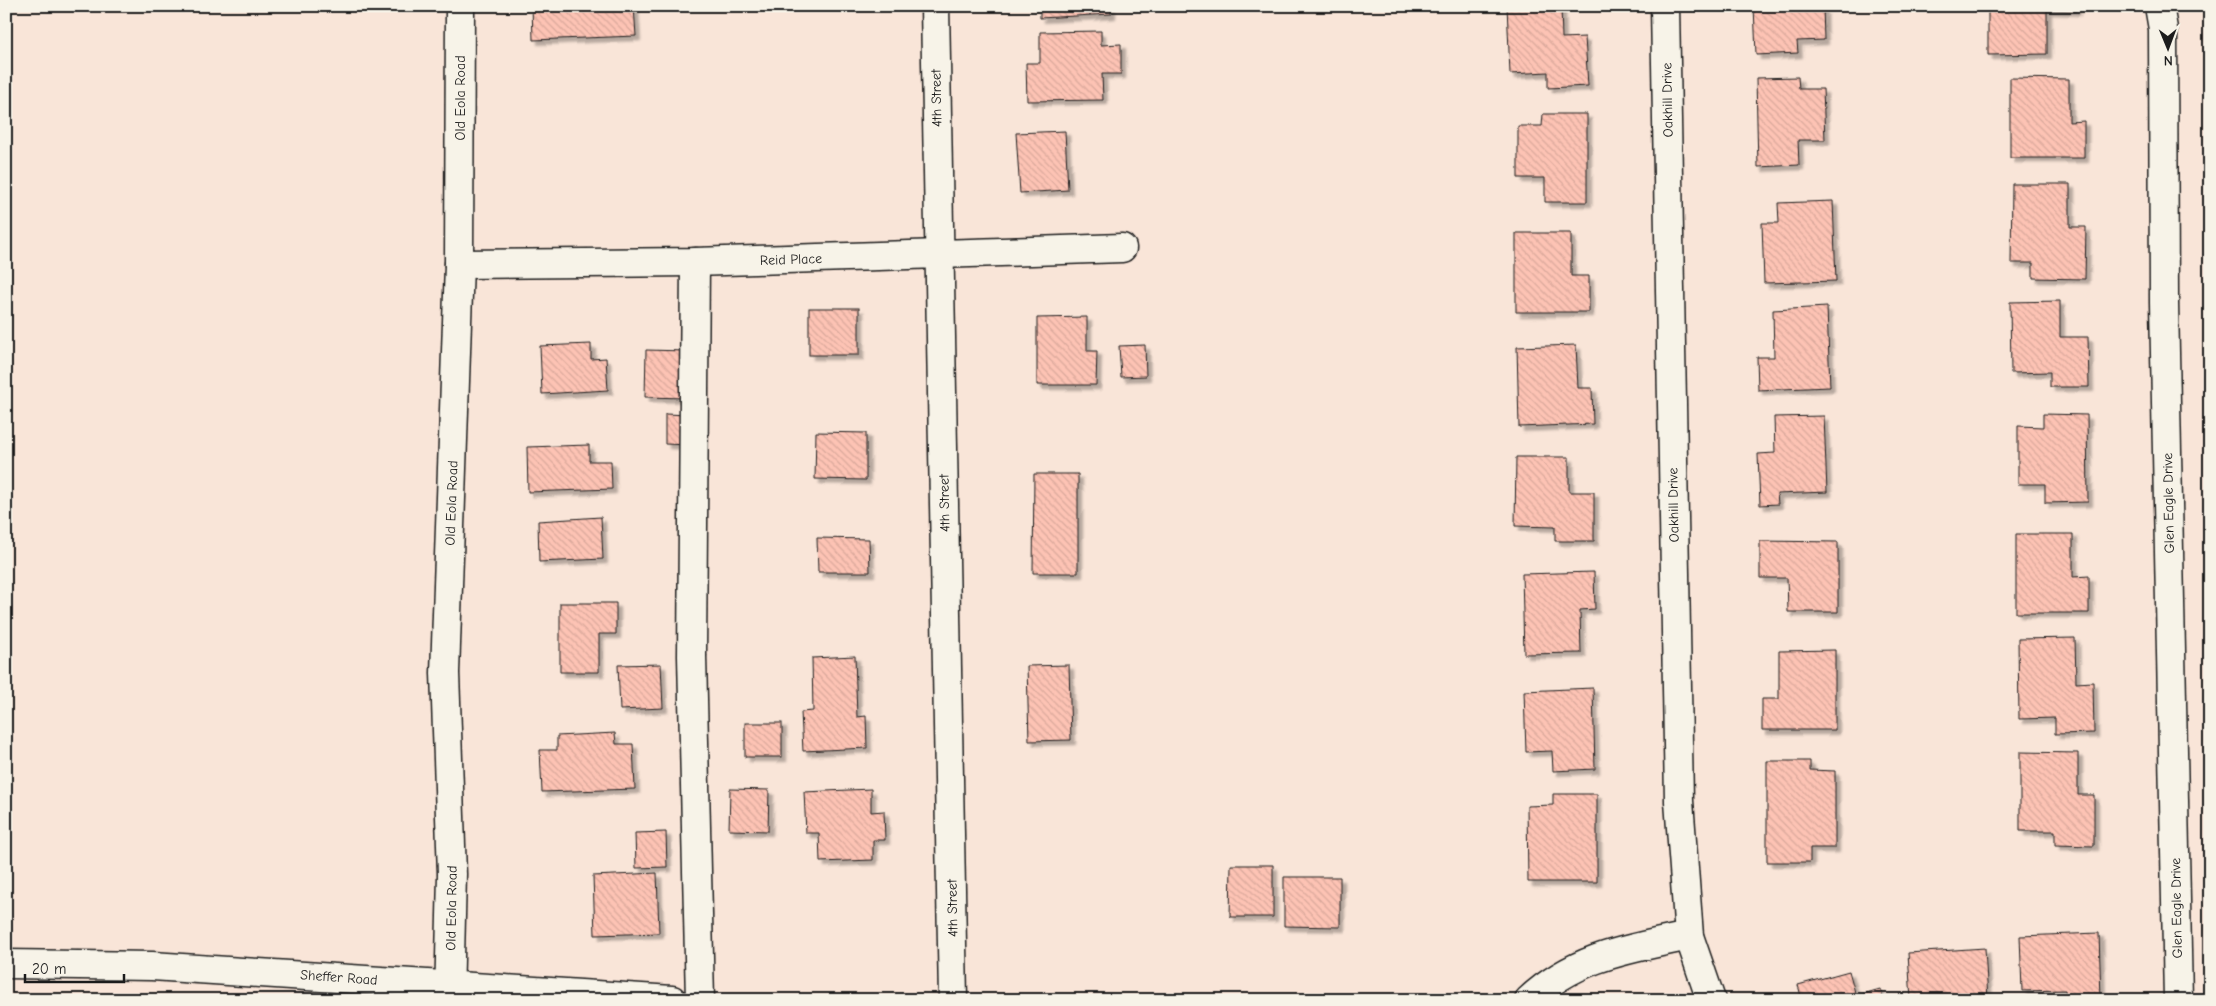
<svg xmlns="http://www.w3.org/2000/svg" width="2216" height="1006" viewBox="0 0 2216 1006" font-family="'Comic Neue',sans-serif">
<defs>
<pattern id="building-back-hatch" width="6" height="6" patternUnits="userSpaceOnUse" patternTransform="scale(1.25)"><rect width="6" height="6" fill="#fdc3b4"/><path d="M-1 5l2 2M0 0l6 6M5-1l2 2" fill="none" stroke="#d8a79a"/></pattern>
<filter id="shadow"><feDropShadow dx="4.5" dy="4.5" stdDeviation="1" flood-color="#0004"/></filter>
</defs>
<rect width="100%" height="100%" fill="#f9e5d8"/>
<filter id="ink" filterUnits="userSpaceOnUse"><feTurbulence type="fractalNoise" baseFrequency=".02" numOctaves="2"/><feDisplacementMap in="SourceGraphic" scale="10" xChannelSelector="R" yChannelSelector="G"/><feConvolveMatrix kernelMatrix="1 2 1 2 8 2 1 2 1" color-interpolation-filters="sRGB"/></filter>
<g filter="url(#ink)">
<g fill="url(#building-back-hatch)" stroke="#1c1c1c" filter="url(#shadow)">
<path d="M532 6H634L636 36 533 40Z"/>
<path d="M1040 6H1111V14L1040 18Z"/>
<path d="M1507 6H1561L1562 38 1585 37 1588 86 1548 88V72L1510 74Z"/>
<path d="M1754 6H1823L1824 40 1797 41 1798 53 1756 55Z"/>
<path d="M1988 6H2076V11L2047 10V54L1988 55Z"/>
<path d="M1101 31V45L1121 44V74H1102L1103 100 1027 101 1026 63H1040V32Z"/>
<path d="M1798 77 1799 89H1823L1825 140H1798L1799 165 1758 167 1756 78Z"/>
<path d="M2010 78 2069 79V122L2084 121V158H2010Z"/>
<path d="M1543 114H1587V202H1545V178H1518V126H1542Z"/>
<path d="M1065 131 1068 190 1020 193 1016 133Z"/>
<path d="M2012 184H2070V227H2086L2085 279 2033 278V263H2011Z"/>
<path d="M1833 201 1836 281 1764 283 1762 223H1779L1778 203Z"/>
<path d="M1516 233H1571V276H1589V312H1516Z"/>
<path d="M2060 301V337H2088L2089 387H2050V372L2011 373 2010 302Z"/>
<path d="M1827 307 1830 387 1758 390 1757 357H1774L1773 310Z"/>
<rect x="809" y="308" width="50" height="47"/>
<path d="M1087 317V351H1097L1096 385H1037V318Z"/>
<path d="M591 344V359L606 358 608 390 542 394 540 346Z"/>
<path d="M1145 345 1146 376 1121 377 1119 346Z"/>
<path d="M1576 345 1578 388H1592L1593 424 1519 427 1517 347Z"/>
<path d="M646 350 686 351 685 398 645 397Z"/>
<path d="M665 414 690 415 689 445 665 444Z"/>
<path d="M2043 414 2087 415 2088 502 2045 503V484H2018V426L2043 427Z"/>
<path d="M1824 416 1827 492 1777 494 1778 504 1760 505 1758 454 1775 453 1774 417Z"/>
<path d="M816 432 866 433V480L815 479Z"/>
<path d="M589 445V461H611L612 489 528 492 527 447Z"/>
<path d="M1516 457H1569V492H1594V541H1555V527L1515 526Z"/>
<path d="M1034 474H1078V573H1033Z"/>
<path d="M601 517 603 559 539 562 538 521Z"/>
<path d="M2016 534H2073V577L2089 576V613H2016Z"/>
<path d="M817 538 869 539 870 572H818Z"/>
<path d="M1760 541 1838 542V612H1788L1787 578H1760Z"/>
<path d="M1594 572 1595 609 1580 610 1581 653 1524 654 1522 574Z"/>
<path d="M560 603H616V634H599V672H560Z"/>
<path d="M2075 638 2076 683 2093 682 2094 733 2055 734V718L2019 719 2018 639Z"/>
<path d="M1835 650V730H1762V699H1779V651Z"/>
<path d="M855 656 857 717 866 716 867 748 803 751 801 712 813 711 812 658Z"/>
<path d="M661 664 663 708 620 710 618 665Z"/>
<path d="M1069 665 1071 740 1029 741 1027 666Z"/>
<path d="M1593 688 1595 769 1553 771 1552 751 1526 752 1524 691Z"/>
<rect x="745" y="723" width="37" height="34"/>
<path d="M615 733 616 744H633L635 789 542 792 540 750H557V736Z"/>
<path d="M2020 752 2078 753V795H2094V846L2055 845V831H2020Z"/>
<path d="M1767 761H1810V770L1835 771V848H1810V862H1767Z"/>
<path d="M730 789 769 790 768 831 729 830Z"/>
<path d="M871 789V812L884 811 885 840H873V860L820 862 819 833H806L804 792Z"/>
<path d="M1553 794H1597V882H1528L1527 806 1553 805Z"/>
<path d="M666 832 667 867 636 868 635 833Z"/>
<path d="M1231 865H1273V917H1230Z"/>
<path d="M657 873 659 933 595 935 593 876Z"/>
<path d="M1284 877H1340V927L1284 926Z"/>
<path d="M2099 933 2101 1000H2066L2065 990 2022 991 2020 936Z"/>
<path d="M1985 948 1988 1000H1911L1908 953Z"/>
<path d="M1849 971 1856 996 1880 989 1884 1000H1802L1798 985Z"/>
</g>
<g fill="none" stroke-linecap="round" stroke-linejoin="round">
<defs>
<g id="minor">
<path d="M935 6 953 1000"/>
<path d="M1665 6 1679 801 1689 936 1711 1000"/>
<path d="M2159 6 2163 29 2164 303 2178 1000"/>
<path d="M695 262 692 656 700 1000"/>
<path d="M459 264 695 262 1122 248"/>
<path d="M6 964 152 966 672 1000"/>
<path d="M449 1000 452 874 445 673 459 264 460 6"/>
<path d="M1529 1000C1576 956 1629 949 1689 936"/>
</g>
</defs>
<use href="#minor" stroke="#1c1c1c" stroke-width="31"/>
<path stroke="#1c1c1c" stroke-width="3" stroke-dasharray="1 4" stroke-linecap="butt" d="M2209 304H2210"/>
<use href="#minor" stroke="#f7f3e8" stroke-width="28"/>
</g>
</g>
<g text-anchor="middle" stroke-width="4.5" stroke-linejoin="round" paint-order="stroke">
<g font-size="14" fill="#1c1c1c" stroke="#f7f3e8">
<text transform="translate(460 98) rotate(-90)" y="5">Old Eola Road</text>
<text transform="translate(936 98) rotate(-91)" y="5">4th Street</text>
<text transform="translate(1667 100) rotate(-91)" y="5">Oakhill Drive</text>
<text transform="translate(791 259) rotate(-2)" y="5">Reid Place</text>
<text transform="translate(451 503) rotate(-88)" y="5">Old Eola Road</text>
<text transform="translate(944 503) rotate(-91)" y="5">4th Street</text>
<text transform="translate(2168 503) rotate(-91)" y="5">Glen Eagle Drive</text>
<text transform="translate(1673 505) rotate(-91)" y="5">Oakhill Drive</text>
<text transform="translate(451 908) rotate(-89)" y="5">Old Eola Road</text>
<text transform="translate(952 908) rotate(-91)" y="5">4th Street</text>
<text transform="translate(2176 908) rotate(-91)" y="5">Glen Eagle Drive</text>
<text transform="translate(339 977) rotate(4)" y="5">Sheffer Road</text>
</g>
</g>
<rect width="2216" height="1006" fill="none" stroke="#f7f3e8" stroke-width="25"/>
<rect x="12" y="12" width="2191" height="981" fill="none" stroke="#1c1c1c" stroke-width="2" filter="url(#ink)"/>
<g transform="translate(2168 48) rotate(179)" stroke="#f7f3e8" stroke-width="4" paint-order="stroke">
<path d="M0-4L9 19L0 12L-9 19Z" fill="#1c1c1c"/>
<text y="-8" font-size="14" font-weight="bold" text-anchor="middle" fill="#1c1c1c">N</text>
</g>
<path d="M25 974v8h99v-8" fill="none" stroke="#1c1c1c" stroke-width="2.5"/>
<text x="32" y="974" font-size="15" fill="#1c1c1c" stroke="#f7f3e8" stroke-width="4" paint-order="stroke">20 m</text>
</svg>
